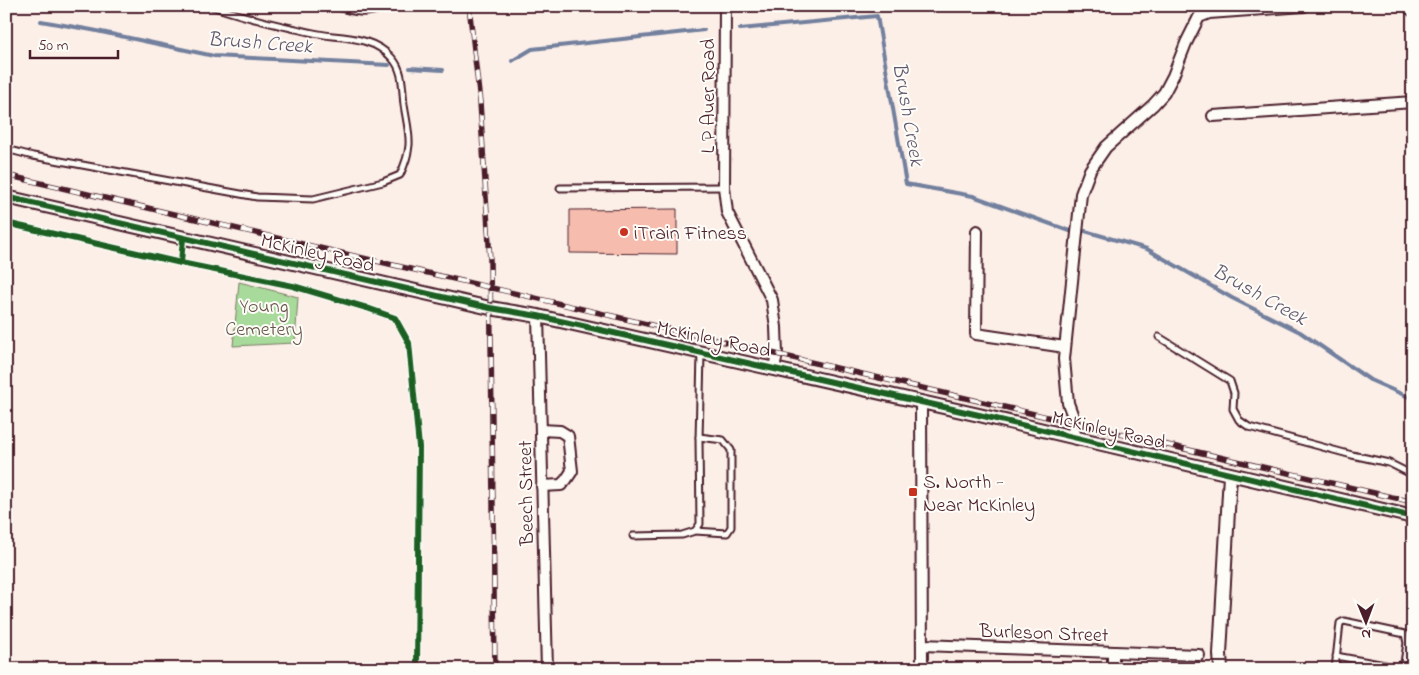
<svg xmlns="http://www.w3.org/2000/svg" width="1419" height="675" viewBox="0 0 1419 675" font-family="'Indie Flower',sans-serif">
<rect width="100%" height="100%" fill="#fcefe8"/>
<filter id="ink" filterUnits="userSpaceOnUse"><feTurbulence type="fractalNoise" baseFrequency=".02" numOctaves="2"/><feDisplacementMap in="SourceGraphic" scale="10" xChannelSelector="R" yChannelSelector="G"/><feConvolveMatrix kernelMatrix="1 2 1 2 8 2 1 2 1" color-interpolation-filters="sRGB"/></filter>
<g filter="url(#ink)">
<path fill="#a8da9b" stroke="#797c63" d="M239 282 298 297 295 343 233 346Z"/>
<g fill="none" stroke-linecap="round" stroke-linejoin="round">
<g stroke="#727f9d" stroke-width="4">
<path d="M41 21 92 30 214 56 389 65"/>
<path d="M740 29 877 16 906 184 973 196 1070 231"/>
<path d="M512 61 532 49 704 30"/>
<path d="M410 68 443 70"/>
<path d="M1085 231 1147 249 1232 298 1300 332 1370 380 1413 399"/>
</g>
</g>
<path fill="#f6bdae" stroke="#4a1f2b" d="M677 209V254L570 253V210Z"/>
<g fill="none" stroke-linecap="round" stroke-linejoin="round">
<defs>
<g id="service">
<path d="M334 6C351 11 365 16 382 8L383 6"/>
<path d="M6 149 33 156 257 197 313 199 383 182 400 175C414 145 409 136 404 105 402 89 404 71 392 58 377 41 355 38 333 36 321 35 308 32 296 29 267 23 239 15 211 6"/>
<path d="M560 188 724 187"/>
<path d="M1159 337 1230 381 1234 393 1233 409 1239 420 1249 427 1352 455 1389 463 1413 475"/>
<path d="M695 531 727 533 731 527V450L723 440 699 437"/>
<path d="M633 536 682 535 695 531 700 524 699 440 701 353"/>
<path d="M1335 669 1340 623 1344 621 1405 634 1407 643 1404 663 1396 667 1336 656"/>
</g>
<g id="minor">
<path d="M725 6 724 187 727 212 772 300 776 327 777 354 774 368"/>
<path d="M1408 6 1413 11"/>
<path d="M1213 116 1413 102"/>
<path d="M977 231 976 334 1065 347"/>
<path d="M538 316 547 669"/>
<path d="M921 402 922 669"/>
<path d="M541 430 560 431 568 436 572 471 566 480 561 485 542 486"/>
<path d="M1073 437 1074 424 1072 414 1068 403 1064 359 1081 194 1090 170 1106 147 1153 105 1164 93 1173 76 1186 43 1199 17 1209 13 1304 6"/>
<path d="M922 645 1199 655"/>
<path d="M1113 652V669"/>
</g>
<g id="tertiary">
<path d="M6 197 490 308 538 316 979 415 1413 517"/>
<path d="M1221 669 1220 654 1230 475"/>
</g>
</defs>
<use href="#service" stroke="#4a1f2b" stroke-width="9"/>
<use href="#minor" stroke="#4a1f2b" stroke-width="14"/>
<use href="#tertiary" stroke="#4a1f2b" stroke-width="16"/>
<use href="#service" stroke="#fdfcf7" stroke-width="5"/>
<use href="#minor" stroke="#fdfcf7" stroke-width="10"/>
<use href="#tertiary" stroke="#fdfcf7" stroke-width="12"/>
<defs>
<g id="rail">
<path d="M469 6 480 102 490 260 495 669"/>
<path d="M6 175 1413 502"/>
</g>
</defs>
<use href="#rail" stroke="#4a1f2b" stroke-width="5.5"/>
<use href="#rail" stroke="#fdfcf7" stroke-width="4" stroke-dasharray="11" stroke-linecap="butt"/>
<defs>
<g id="cycleway">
<path d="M6 197 490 308 538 316 979 415 1413 517"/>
<path d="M6 223 181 263"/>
<path d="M183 238 181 263 293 286 367 308 395 318 409 343 419 447 417 669"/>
</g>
</defs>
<use href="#cycleway" stroke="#fdfcf7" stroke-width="9"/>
<use href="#cycleway" stroke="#1b5e20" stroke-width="6"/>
</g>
</g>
<g fill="#c8321e" stroke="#fdfcf7" stroke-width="2">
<circle cx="624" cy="232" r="5"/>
<rect x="908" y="487" width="10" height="10" rx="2.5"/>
</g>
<g text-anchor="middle" stroke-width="4" stroke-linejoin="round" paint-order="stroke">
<g font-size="20" fill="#4a1f2b" stroke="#fdfcf7">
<text transform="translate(707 96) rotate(-90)" y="7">L P Auer Road</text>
<text transform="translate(318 252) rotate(13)" y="7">McKinley Road</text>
<text transform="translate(714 338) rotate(12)" y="7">McKinley Road</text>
<text transform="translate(1109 429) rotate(13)" y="7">McKinley Road</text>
<text transform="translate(525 493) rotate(-91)" y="7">Beech Street</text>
<text transform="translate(1044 632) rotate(2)" y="7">Burleson Street</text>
</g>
<g font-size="20" fill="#4a1f2b" stroke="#fdfcf7" text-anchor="start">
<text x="634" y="239">iTrain Fitness</text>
<text x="923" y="488">S. North -<tspan x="923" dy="23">Near McKinley</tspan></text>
</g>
<g font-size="20" fill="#66574d" stroke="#fdfcf7">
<text x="264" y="312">Young<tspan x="264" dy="23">Cemetery</tspan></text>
</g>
<g font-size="21" font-style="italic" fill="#61576e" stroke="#fdfcf7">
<text transform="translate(260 42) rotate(4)" y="7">Brush Creek</text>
<text transform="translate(909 114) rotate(80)" y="7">Brush Creek</text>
<text transform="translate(1260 294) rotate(29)" y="7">Brush Creek</text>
</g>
</g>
<rect width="1419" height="675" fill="none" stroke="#fdfcf7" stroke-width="25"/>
<rect x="12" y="12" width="1394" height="650" fill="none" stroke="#4a1f2b" stroke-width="2" filter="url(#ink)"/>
<g transform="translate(1366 622) rotate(179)" stroke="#fdfcf7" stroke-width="4" paint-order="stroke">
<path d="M0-4L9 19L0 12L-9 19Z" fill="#4a1f2b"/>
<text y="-8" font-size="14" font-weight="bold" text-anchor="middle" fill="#4a1f2b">N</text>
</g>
<path d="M30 50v8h88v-8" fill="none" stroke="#4a1f2b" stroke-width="2.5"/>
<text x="38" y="50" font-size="15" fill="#4a1f2b" stroke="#fdfcf7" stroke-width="4" paint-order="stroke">50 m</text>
</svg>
